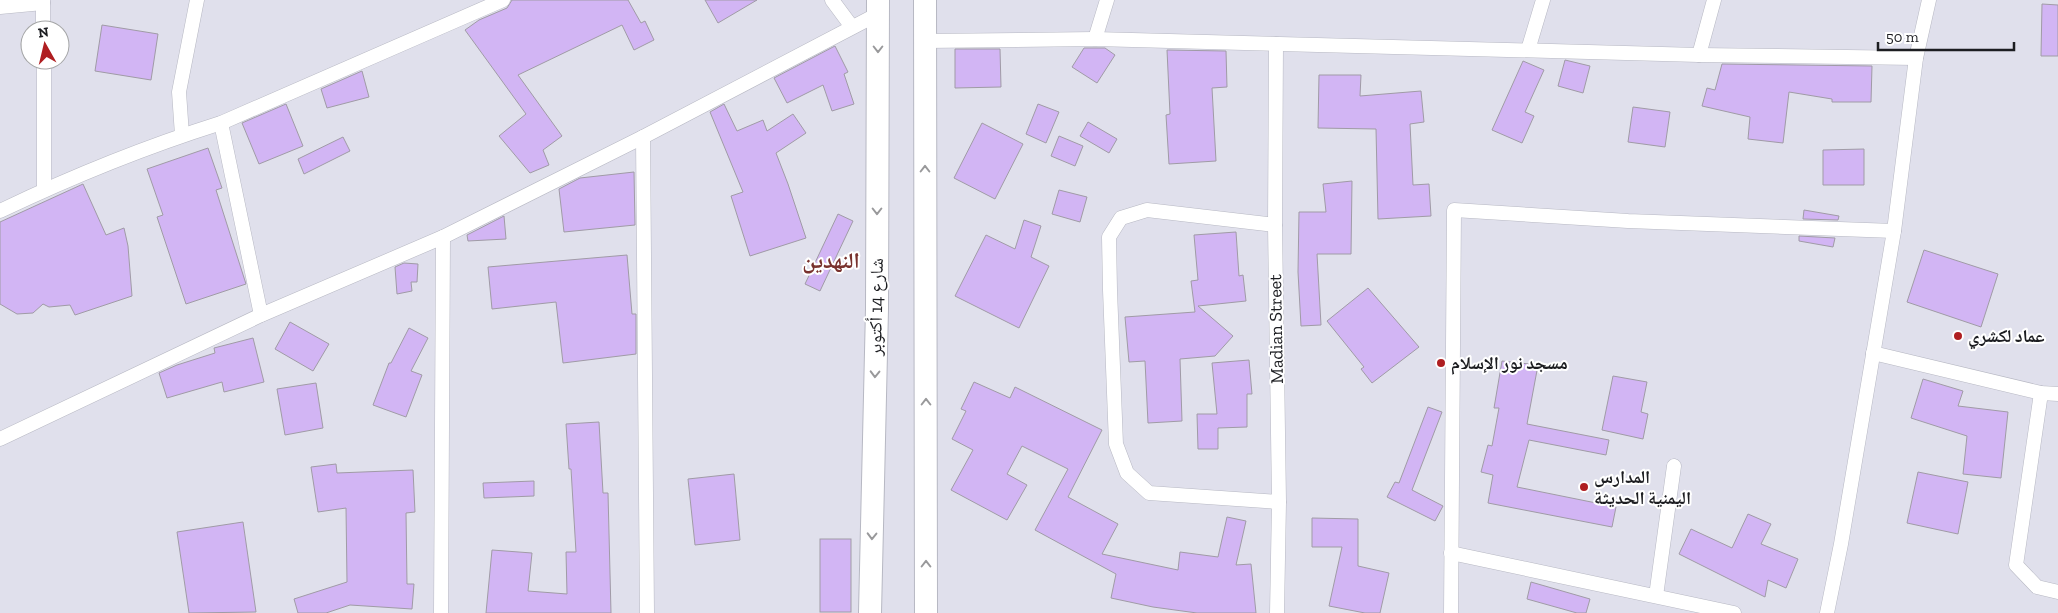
<svg xmlns="http://www.w3.org/2000/svg" width="2058" height="613" viewBox="0 0 2058 613" font-family="'Zilla Slab','Noto Naskh Arabic',serif">
<rect width="100%" height="100%" fill="#e0e0ec"/>
<g fill="#d2b5f4" stroke="#a09ba6">
<path d="M512 0H628L641 23 645 21 654 40 634 50 622 25 518 75 562 136 543 150 549 165 530 173 499 136 526 114 465 30 479 20 507 8Z"/>
<path d="M705 0H757L718 23Z"/>
<path d="M2042 4 2058 5V56H2041Z"/>
<path d="M102 25 158 34 151 80 95 71Z"/>
<path d="M835 46 848 72 844 74 854 104 832 111 823 85 787 103 774 78Z"/>
<path d="M1084 48H1105L1115 55 1097 83 1072 67Z"/>
<path d="M955 49H1000L1001 87 955 88Z"/>
<path d="M1167 50 1226 51 1227 87 1212 88 1216 161 1169 164 1166 115 1170 114Z"/>
<path d="M1565 60 1590 66 1583 93 1558 86Z"/>
<path d="M1523 61 1544 70 1525 112 1534 116 1522 143 1492 130Z"/>
<path d="M1722 64 1872 66 1871 102H1832V99L1789 92 1783 143 1748 139 1750 117 1702 106 1707 88 1715 90Z"/>
<path d="M362 71 369 97 327 108 321 89Z"/>
<path d="M1319 75H1361L1360 96 1421 91 1424 122 1410 124 1413 185 1429 184 1431 216 1378 219 1376 129 1318 128Z"/>
<path d="M286 104 303 146 259 164 242 123Z"/>
<path d="M724 104 737 131 763 120 767 131 793 114 806 133 776 153 788 184 806 238 750 256 731 196 743 192 710 112Z"/>
<path d="M1038 104 1059 112 1046 143 1026 134Z"/>
<path d="M1633 107 1670 112 1665 147 1628 142Z"/>
<path d="M1088 122 1117 139 1109 153 1080 136Z"/>
<path d="M982 123 1023 144 995 199 954 178Z"/>
<path d="M1059 136 1083 146 1075 166 1051 156Z"/>
<path d="M343 137 350 151 304 174 298 159Z"/>
<path d="M208 148 222 188 216 190 246 284 186 304 157 217 163 215 147 169Z"/>
<path d="M1864 149V185H1823V150Z"/>
<path d="M634 172 635 225 564 232 559 189 580 178Z"/>
<path d="M1352 181 1351 254H1317L1321 325 1301 326 1298 272 1299 212H1326L1323 184Z"/>
<path d="M83 184 106 235 124 228 128 246 132 296 75 315 70 305 49 307 43 304 33 313 17 314 0 304V222Z"/>
<path d="M1059 190 1087 197 1080 222 1052 214Z"/>
<path d="M1804 210 1839 216 1838 220 1803 219Z"/>
<path d="M838 214 853 221 820 291 805 284Z"/>
<path d="M504 216 506 239 468 241 467 235Z"/>
<path d="M1024 220 1041 226 1031 257 1049 266 1019 328 955 296 986 235 1015 249Z"/>
<path d="M1236 232 1239 276 1243 275 1246 301 1198 306 1233 336 1215 356 1180 359 1182 421 1148 423 1145 361 1129 362 1125 317 1195 312 1191 281 1198 280 1194 235Z"/>
<path d="M1799 236 1835 238 1833 247 1799 241Z"/>
<path d="M1924 250 1998 274 1981 327 1907 302Z"/>
<path d="M627 255 632 314H636V354L563 363 556 302 492 309 488 267Z"/>
<path d="M404 263 418 264 417 282H411L412 291 397 294 395 267Z"/>
<path d="M1368 288 1419 347 1372 383 1361 369 1364 367 1327 321Z"/>
<path d="M290 322 329 344 313 371 275 349Z"/>
<path d="M409 328 428 338 411 371 422 375 406 417 373 405 389 363H391Z"/>
<path d="M253 338 264 382 224 392 222 382 167 398 159 373 177 365 215 353 214 348Z"/>
<path d="M1249 360 1252 394H1247V427L1218 428V449H1198L1197 414H1217L1212 363Z"/>
<path d="M1502 361 1538 365 1527 424 1609 440 1606 455 1529 440 1517 487 1616 507 1612 527 1488 503 1493 475 1481 472 1488 445 1492 446 1499 408H1494Z"/>
<path d="M1613 376 1647 382 1641 412 1648 414 1643 439 1602 430Z"/>
<path d="M1923 379 1963 391 1958 406 2008 412 2001 478 1963 474 1967 436 1911 418Z"/>
<path d="M974 382 1010 398 1015 387 1102 430 1068 497 1118 524 1102 554 1178 570 1180 552 1218 557 1227 517 1246 521 1236 565 1251 564 1256 613H1197L1153 607 1111 598 1116 574 1035 530 1068 469 1022 446 1007 474 1027 485 1007 520 951 490 973 450 952 439 966 411 961 409Z"/>
<path d="M316 383 323 428 285 435 277 389Z"/>
<path d="M1428 407 1442 412 1412 490 1443 506 1435 521 1387 497 1395 482 1399 483Z"/>
<path d="M599 422 603 493H608L611 613H486L492 550 532 553 528 591 567 594 566 552H576L571 469H569L566 424Z"/>
<path d="M336 464 337 473 413 470 415 512 406 513 407 584H414L412 609 350 605 326 613H298L294 599 347 582 346 508 318 512 311 467Z"/>
<path d="M1918 472 1968 482 1958 534 1907 523Z"/>
<path d="M734 474 740 540 695 545 688 479Z"/>
<path d="M534 481V496L484 498 483 483Z"/>
<path d="M1748 514 1771 524 1761 544 1798 559 1786 588 1768 580 1765 597 1679 554 1691 529 1732 548Z"/>
<path d="M1312 518 1358 519V566L1389 573 1380 613H1365L1329 606 1342 547H1312Z"/>
<path d="M243 522 256 612 189 613 177 532Z"/>
<rect x="820" y="539" width="31" height="73"/>
<path d="M1531 582 1590 599 1586 613H1577L1527 599Z"/>
</g>
<g fill="none" stroke-linecap="round" stroke-linejoin="round">
<defs>
<g id="minor">
<path d="M832 0 852 27"/>
<path d="M0 7 43 3"/>
<path d="M43 30V0"/>
<path d="M1095 39 1107 0"/>
<path d="M925 41 1095 39 1699 55 1916 58"/>
<path d="M1276 44 1275 225 1279 502 1277 613"/>
<path d="M1528 50 1543 0"/>
<path d="M1699 55 1714 0"/>
<path d="M44 60V190"/>
<path d="M221 123 261 315"/>
<path d="M182 135 179 92 197 0"/>
<path d="M643 137 647 613"/>
<path d="M0 211C71 177 145 147 221 123L503 0"/>
<path d="M1275 225 1147 210 1121 218 1109 237 1110 290 1116 444 1127 473 1149 493 1279 502"/>
<path d="M1873 353 2041 393 2058 394"/>
<path d="M2041 393 2016 565 2037 587 2058 592"/>
<path d="M0 439 261 315 443 237 643 137 878 14"/>
<path d="M1451 553 1734 613"/>
<path d="M1656 596 1674 466"/>
<path d="M441 613 443 237"/>
<path d="M1451 613 1454 210 1628 221 1894 231"/>
<path d="M1827 613 1841 544 1894 231 1916 58 1929 0"/>
</g>
<g id="primary">
<path d="M925 0 926 613"/>
<path d="M870 613 877 309 878 0"/>
</g>
</defs>
<use href="#minor" stroke="#b7b8c3" stroke-width="15"/>
<use href="#primary" stroke="#b7b8c3" stroke-width="24"/>
<use href="#minor" stroke="#fff" stroke-width="14"/>
<use href="#primary" stroke="#fff" stroke-width="22"/>
</g>
<defs><path id="oneway-chevron" d="M-2-3.5L2.5 0L-2 3.5" fill="none" stroke-width="1.6" stroke-linecap="round" stroke-linejoin="round" transform="scale(1.25)"/></defs>
<g stroke="#99999b">
<use href="#oneway-chevron" transform="translate(878 49) rotate(90)"/>
<use href="#oneway-chevron" transform="translate(925 169) rotate(-90)"/>
<use href="#oneway-chevron" transform="translate(877 211) rotate(90)"/>
<use href="#oneway-chevron" transform="translate(875 374) rotate(91)"/>
<use href="#oneway-chevron" transform="translate(926 402) rotate(-90)"/>
<use href="#oneway-chevron" transform="translate(872 536) rotate(91)"/>
<use href="#oneway-chevron" transform="translate(926 564) rotate(-90)"/>
</g>
<g fill="#af1e21" stroke="#fff" stroke-width="2">
<circle cx="1958" cy="336" r="5"/>
<circle cx="1441" cy="363" r="5"/>
<circle cx="1584" cy="487" r="5"/>
</g>
<g text-anchor="middle" stroke-width="4" stroke-linejoin="round" paint-order="stroke">
<g font-size="18" fill="#1c1d21" stroke="#fff">
<text transform="translate(876 307) rotate(-89)" y="6">شارع 14 أكتوبر</text>
<text transform="translate(1276 329) rotate(-91)" y="6">Madian Street</text>
</g>
<g font-size="18" font-weight="bold" fill="#1c1d21" stroke="#fff" text-anchor="start">
<text x="1968" y="342">عماد لكشري</text>
<text x="1451" y="369">مسجد نور الإسلام</text>
<text x="1594" y="483">المدارس<tspan x="1594" dy="21">اليمنية الحديثة</tspan></text>
</g>
<g font-size="22" font-weight="bold" fill="#78312d" stroke="#fff">
<text x="831" y="268">النهدين</text>
</g>
</g>
<g transform="translate(45 45) rotate(352)"><circle r="24" fill="#ffffff" stroke="#a4a5a6"/>
<path d="M0-4L9 19L0 12L-9 19Z" fill="#af1e21"/>
<text y="-8" font-size="14" font-weight="bold" text-anchor="middle" fill="#1c1d21">N</text>
</g>
<path d="M1878 42v8h136v-8" fill="none" stroke="#1c1d21" stroke-width="2.5"/>
<text x="1886" y="42" font-size="15" fill="#1c1d21" stroke="#ffffff" stroke-width="4" paint-order="stroke">50 m</text>
</svg>
